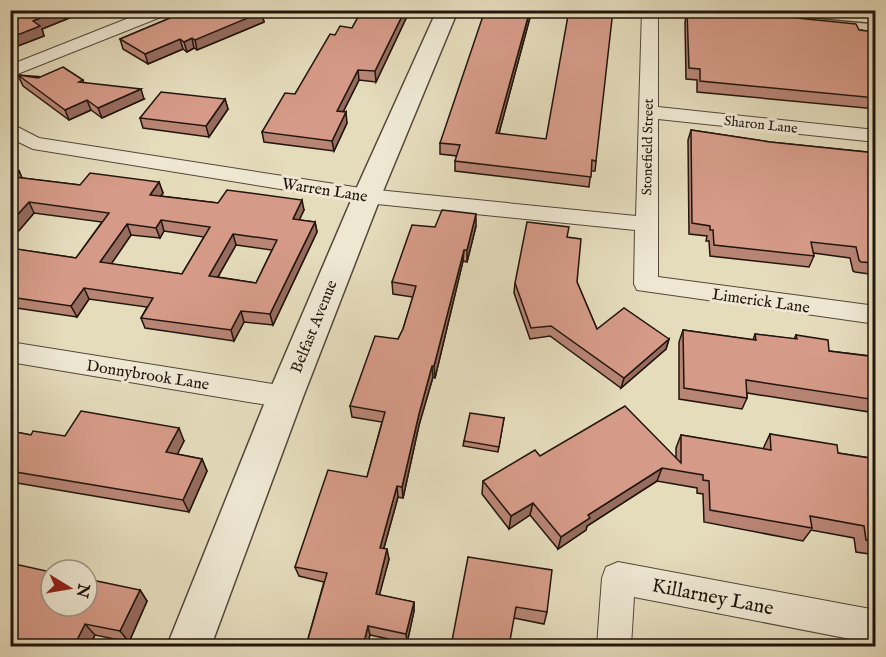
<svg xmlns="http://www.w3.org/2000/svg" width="886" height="657" viewBox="0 0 886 657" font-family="'IM FELL English',serif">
<rect width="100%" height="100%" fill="#e5dcbc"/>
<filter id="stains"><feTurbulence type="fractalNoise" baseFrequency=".00333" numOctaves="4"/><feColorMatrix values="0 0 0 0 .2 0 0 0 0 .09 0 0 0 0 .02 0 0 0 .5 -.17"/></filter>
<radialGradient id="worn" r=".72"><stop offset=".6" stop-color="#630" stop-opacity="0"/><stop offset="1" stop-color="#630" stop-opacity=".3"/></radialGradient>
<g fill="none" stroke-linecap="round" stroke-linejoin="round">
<defs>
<g id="minor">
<path d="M149 10H173L171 13 10 77V65Z"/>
<path d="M642 10H658V107L876 130V142L658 119V277L876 306V324L637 290 634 284 635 230 367 203 33 149 10 138V123L39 138 367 189 636 216Z"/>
<path d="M10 342 285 386 295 389 299 397 295 405 285 408 10 362Z"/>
<path d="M618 562 876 610V644L634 597 631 646H597L602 578 606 567Z"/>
</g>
<g id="tertiary">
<path d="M437 10H458L381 196 303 397 211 646H167L267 397 353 196Z"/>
<path d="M788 10 876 11V23L798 16 791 14Z"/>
</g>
</defs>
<use href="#minor" stroke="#534739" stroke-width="2"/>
<use href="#tertiary" stroke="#534739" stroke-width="3"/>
<use href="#minor" fill="#eee8d3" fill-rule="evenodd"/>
<use href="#tertiary" fill="#eee8d3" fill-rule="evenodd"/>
</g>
<g fill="#b88575" stroke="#22150d" stroke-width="1.5" fill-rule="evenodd">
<path d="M10 10H109L92 17 84 12 42 29 44 36 10 49Z"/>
<path d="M189 10H270L262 14 264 22 197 50 194 48 187 52 183 49 148 64 123 49 120 39Z"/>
<path d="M362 10H410L376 82 359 80 343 112 347 123 334 151 264 142 262 132 295 94 335 35 352 28Z"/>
<path d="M532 10 499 133 596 161 595 171H591L589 187 455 171V161L457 156 440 154V143Z"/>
<path d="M699 10H716L859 30 876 32V109L697 92V80L686 79 685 22 687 12 699 13Z"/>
<path d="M18 75 83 80 84 83 144 99 102 118 91 110 69 120 23 86Z"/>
<path d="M225 99 228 109 209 137 143 128 140 118Z"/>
<path d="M691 130 770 142 876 153V275L855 272 853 271 850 258 813 253 814 256 809 267 710 256 709 241H706L707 236 689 234 688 140Z"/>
<path d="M10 168 19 171 22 178 80 185 159 182 163 193 161 196 218 203 304 210 299 220 315 222 317 232 273 325 244 322 234 341 145 328 141 318 147 307 89 299 77 317 10 307V248L76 258 102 222 34 213 10 241ZM164 231 204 237 182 274 111 264 131 235 160 238ZM236 245 272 250 256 283 218 277Z"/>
<path d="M476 226 467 262 463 261 435 378 433 377 419 425 403 498 398 497 384 548 389 559 379 595 414 602V611L407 643 370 635 367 646H306L324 582 299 576 295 567 367 477 382 422 352 417 350 406 398 339 403 329 413 297 393 294 392 282 435 227Z"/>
<path d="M567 237 577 282 597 329 669 339 666 349 621 388 550 336 530 339 514 293 515 283Z"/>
<path d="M683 330 753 340 755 334 794 339 796 335 829 351 871 356 876 349V413L747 393V398L742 409 679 399V342Z"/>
<path d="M504 418 498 452 463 446 464 441Z"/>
<path d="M10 431 31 435 184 441 177 454 202 459 207 471 189 512 17 483 13 478 10 477Z"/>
<path d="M770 434 838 453 876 459V555L856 552 854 538 811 530 803 541 704 522 703 494 697 493V488L657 481 587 526 586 530 558 549 530 515 509 529 482 494 483 481 540 456 676 458V448L681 435 763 449Z"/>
<path d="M468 557 547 612 544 624 514 618Z"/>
<path d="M140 590 147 601 129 642 95 635 89 646H10Z"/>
</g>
<g fill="#966c5f" stroke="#22150d" stroke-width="1.5">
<path d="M60 10H83L84 12 42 29 44 36 10 49V38L33 21Z"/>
<path d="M90 10H109L92 17Z"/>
<path d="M254 10H270L262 14 264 22 197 50 195 40Z"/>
<path d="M405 10H410L376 82 375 71Z"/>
<path d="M530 10H532L496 144V133Z"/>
<path d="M192 38 194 48 187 52 184 42Z"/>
<path d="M180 39 183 49 148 64 145 54Z"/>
<path d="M358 70 359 80 338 122 337 111Z"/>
<path d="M141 89 144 99 102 118 98 108Z"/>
<path d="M225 99 228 109 209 137 206 126Z"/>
<path d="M87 100 91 110 69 120 65 110Z"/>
<path d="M346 112 347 123 334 151 332 141Z"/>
<path d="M19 171 24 182 14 177Z"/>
<path d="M159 182 163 193 154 205 150 195Z"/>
<path d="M302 200 304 210 295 229 293 219Z"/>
<path d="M29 202 34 213 10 241V223Z"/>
<path d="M476 214V226L467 262V250Z"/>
<path d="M161 220 164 231 160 238 156 228Z"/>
<path d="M315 222 317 232 273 325 270 314Z"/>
<path d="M127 224 131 235 105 273 100 262Z"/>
<path d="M233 234 236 245 212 287 209 276Z"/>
<path d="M464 250 463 261 435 378 434 366Z"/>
<path d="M84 288 89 299 77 317 71 306Z"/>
<path d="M241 311 244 322 234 341 231 330Z"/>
<path d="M669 339 666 349 621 388 624 378Z"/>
<path d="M432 366 433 377 419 425 403 498 402 487 419 414Z"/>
<path d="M10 402 15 409 10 415Z"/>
<path d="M179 428 184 441 172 465 166 452Z"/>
<path d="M202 459 207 471 189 512 183 500Z"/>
<path d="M662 468 657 481 587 526 586 530 558 549 561 537 588 515Z"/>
<path d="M397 486 398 497 381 558 380 548Z"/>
<path d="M533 503 530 515 509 529 511 516Z"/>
<path d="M387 549 389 559 377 604 376 594Z"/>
<path d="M140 590 147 601 129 642 120 631Z"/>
<path d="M414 602V611L407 643 406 634Z"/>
<path d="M85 624 95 635 89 646H74Z"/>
<path d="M368 626 370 635 367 646H363Z"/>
</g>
<g fill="#d69b88" stroke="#22150d" stroke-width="1.5" fill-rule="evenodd">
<path d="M10 10H60L33 21 40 26 10 38Z"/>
<path d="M189 10H259L262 12 195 40 192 38 184 42 180 39 145 54 120 39Z"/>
<path d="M362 10H405L375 71 358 70 337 111 346 112 332 141 262 132 285 93 295 94 330 34 335 35 340 26 352 28Z"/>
<path d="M485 10H530L496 133 546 139 569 10H613L596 161 592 160 591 177 455 161 460 145 440 143Z"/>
<path d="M700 10H716L856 24 859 30 876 32V98L700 81V69L689 68 687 12 700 14Z"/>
<path d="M63 67 83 80 79 82 141 89 98 108 87 100 65 110 18 75 38 78Z"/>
<path d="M161 92 225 99 206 126 140 118Z"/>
<path d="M691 130 770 142 876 153V263L861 262 859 260 856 247 811 242 814 256 714 245 713 230H710V226L692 223Z"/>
<path d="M10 168 19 171 14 177 80 185 90 173 159 182 150 195 218 203 227 190 302 200 293 219 315 222 270 314 241 311 231 330 141 318 153 298 84 288 71 306 10 297V248L76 258 109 213 29 202 10 223ZM161 220 210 227 182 274 100 262 127 224 156 228ZM233 234 277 240 256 283 209 276Z"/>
<path d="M442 210 476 214 467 250H464L434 366H432L419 414 402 487 397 486 380 548 387 549 376 594 414 602 406 634 368 626 363 646H306L327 573 295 567 328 470 367 477 385 412 350 406 375 336 398 339 403 329 416 286 392 282 412 225 435 227Z"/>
<path d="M527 222 569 227 567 237 581 239 577 282 597 329 624 308 669 339 624 378 551 326 531 328 515 283Z"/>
<path d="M683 330 756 340 755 334 797 339 796 335 828 340 829 351 876 357V400L746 380 747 398 684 388Z"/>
<path d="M625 406 681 463V435L771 450 770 434 837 445 838 453 876 459V542L866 540 864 526 810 516 812 528 710 510 709 481 703 480V475L662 468 588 515 590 518 561 537 533 503 511 516 483 481 535 450 540 456Z"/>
<path d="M81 411 179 428 166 452 202 459 183 500 10 471V431L31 435 33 431 65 436Z"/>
<path d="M470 413 504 418 499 447 464 441Z"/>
<path d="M468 557 552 570 547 612 516 607 509 646H451Z"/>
<path d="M10 563 51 572V606H87V579L140 590 120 631 85 624 74 646H10Z"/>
</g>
<g text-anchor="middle" stroke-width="6" stroke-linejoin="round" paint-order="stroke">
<g font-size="14" fill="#22150d" stroke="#eee8d3">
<text transform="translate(761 124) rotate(6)" y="5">Sharon Lane</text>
<text transform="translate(647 147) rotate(-89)" y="5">Stonefield Street</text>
</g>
<g font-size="16" fill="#22150d" stroke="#eee8d3">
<text transform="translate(325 189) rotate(9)" y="6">Warren Lane</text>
<text transform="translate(761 300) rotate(8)" y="6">Limerick Lane</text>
<text transform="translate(313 326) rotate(-68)" y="6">Belfast Avenue</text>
<text transform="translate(148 374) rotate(9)" y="6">Donnybrook Lane</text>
</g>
<g font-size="20" fill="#22150d" stroke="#eee8d3">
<text transform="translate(713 596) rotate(11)" y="7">Killarney Lane</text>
</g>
</g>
<rect width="886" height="657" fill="none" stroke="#e5dcbc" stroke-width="36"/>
<rect x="12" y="12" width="862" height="633" fill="none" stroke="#22150d" stroke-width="3"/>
<rect x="18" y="18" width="850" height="621" fill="none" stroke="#22150d" stroke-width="1.5"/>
<g transform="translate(69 588) rotate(101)"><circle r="28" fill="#eee8d3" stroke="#9c9484" stroke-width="1.5"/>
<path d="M0-4.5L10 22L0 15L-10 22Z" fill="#8f2418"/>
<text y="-9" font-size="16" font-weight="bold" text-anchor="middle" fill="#22150d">N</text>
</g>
<rect width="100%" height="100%" filter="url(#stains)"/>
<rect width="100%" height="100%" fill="url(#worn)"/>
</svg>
